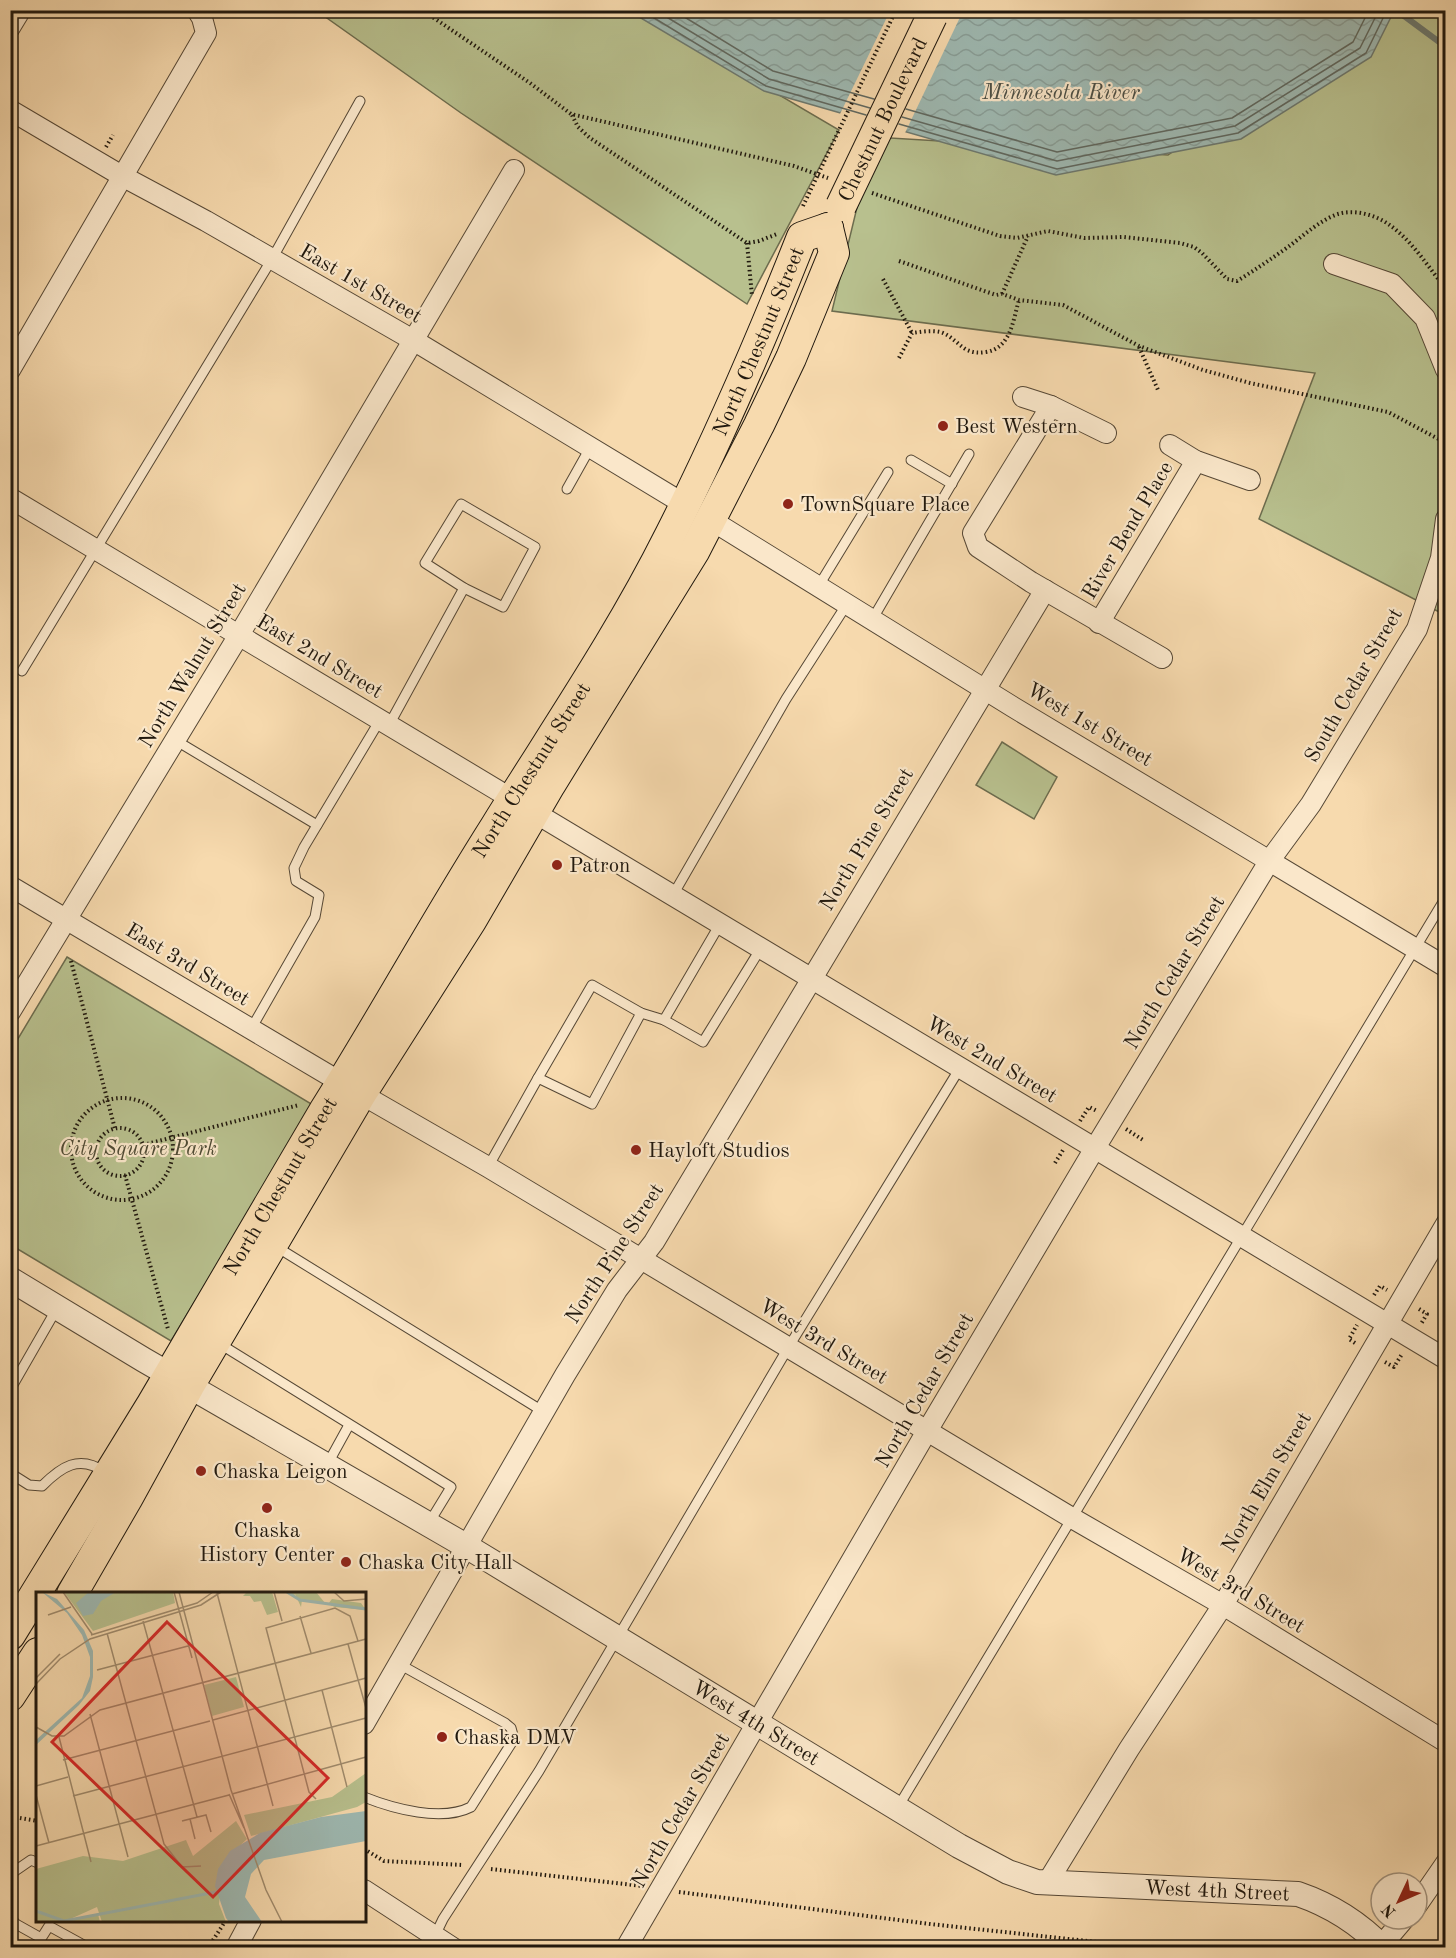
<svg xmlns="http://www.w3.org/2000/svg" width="1456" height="1958" viewBox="0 0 1456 1958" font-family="'Old Standard TT',serif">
<defs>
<pattern id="water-waves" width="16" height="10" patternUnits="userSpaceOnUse" patternTransform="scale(1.5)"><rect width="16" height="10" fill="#9eb9b2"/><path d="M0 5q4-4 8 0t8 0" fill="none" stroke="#889e98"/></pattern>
</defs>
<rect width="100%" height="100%" fill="#f7daae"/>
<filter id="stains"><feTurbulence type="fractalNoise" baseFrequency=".00333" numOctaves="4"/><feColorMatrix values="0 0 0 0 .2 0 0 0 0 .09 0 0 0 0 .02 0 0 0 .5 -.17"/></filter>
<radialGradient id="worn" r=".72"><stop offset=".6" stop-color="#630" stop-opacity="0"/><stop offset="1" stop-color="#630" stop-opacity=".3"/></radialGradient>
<g fill="#b8c08e" stroke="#6c6c4e" stroke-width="1.5">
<path d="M317 11H636L839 130 747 304 461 113Z"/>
<path d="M1370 11H1445V615L1259 519 1315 373 832 311 874 137 1168 155Z"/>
<path d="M1002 742 1057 777 1034 819 976 785Z"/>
<path d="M67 957 313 1105 171 1341 11 1245 10 1052Z"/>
</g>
<path fill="url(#water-waves)" stroke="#6c7970" stroke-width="1.5" d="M629 11H1394L1371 57 1241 139 1056 175 764 91Z"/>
<path fill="#f7daae" d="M890 11H963L904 135 839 116Z"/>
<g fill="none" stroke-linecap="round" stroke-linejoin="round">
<g stroke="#5f6860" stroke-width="1.5">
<path d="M641 10 766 86 866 115"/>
<path d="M655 10 769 79 870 108"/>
<path d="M673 10 773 71 874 99"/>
<path d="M906 109 1057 152 1232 118 1353 42 1369 10"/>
<path d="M902 117 1057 161 1235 126 1360 48 1379 10"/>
<path d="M899 124 1057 169 1238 133 1366 53 1387 10"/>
</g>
<path stroke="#6c7970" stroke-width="6" d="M1396 10 1446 47"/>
<defs>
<g id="service">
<path d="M10 38 27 10"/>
<path d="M911 460 952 484"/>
<path d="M567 489 590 448"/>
<path d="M461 504 535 547 503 607 464 588 425 563Z"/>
<path d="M818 587 888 472"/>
<path d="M872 620 969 454"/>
<path d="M22 671 272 259 360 101"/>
<path d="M389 725 464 588"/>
<path d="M175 740 317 825"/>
<path d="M673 895 786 699 847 604"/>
<path d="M720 924 664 1020 703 1042 761 948"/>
<path d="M592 985 641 1013 592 1104 538 1078Z"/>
<path d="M641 1013 664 1020"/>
<path d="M251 1029 315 917 319 895 296 881 294 868 304 847 380 720"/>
<path d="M488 1167 538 1078"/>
<path d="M275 1246 544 1412"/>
<path d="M220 1344 451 1487 429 1523"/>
<path d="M10 1390 56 1310"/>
<path d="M327 1465 349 1425"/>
<path d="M10 1473 29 1485 42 1486C61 1467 79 1454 105 1472"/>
<path d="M364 1797C394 1809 442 1822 471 1807L514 1739 511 1728 505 1723 399 1664"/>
<path d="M898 1807 1446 897"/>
<path d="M10 1877 15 1871 31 1860 38 1863"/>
<path d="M10 1918 16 1924 41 1938"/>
<path d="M35 1948 49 1926 89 1948"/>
<path d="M429 1948 443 1919 539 1771 788 1348 960 1068"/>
</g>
<g id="minor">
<path d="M10 110 122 176 206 221 413 340 684 504"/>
<path d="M1334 264 1392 284 1425 318 1446 370"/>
<path d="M10 370 206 33 202 18 197 10"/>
<path d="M1023 397 1051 406 1106 433"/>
<path d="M1051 406 973 533 978 547 1031 582 1162 658"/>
<path d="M1170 445 1196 461 1250 480"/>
<path d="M10 498 1446 1359"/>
<path d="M711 520 1013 707 1446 967"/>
<path d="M1099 623 1196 461"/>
<path d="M10 886 342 1083"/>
<path d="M10 1012 239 635 514 170"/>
<path d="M361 1094 488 1167 1072 1518 1223 1605 1446 1742"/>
<path d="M364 1724 565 1375 617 1290 654 1242 1045 590"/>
<path d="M1047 1883 1129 1749 1223 1605 1446 1224"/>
<path d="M364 1890 453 1948"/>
<path d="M1417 1905 1446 1863"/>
<path d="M1381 1946 1404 1919"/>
<path d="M236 1948 251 1920"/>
<path d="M626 1948 927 1431 1095 1148 1270 860 1311 804 1417 629 1441 558 1446 519"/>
</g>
<g id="tertiary">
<path id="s1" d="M10 1279 144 1360 466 1546 959 1846 1008 1872 1037 1882 1298 1894C1330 1905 1359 1923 1383 1948"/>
</g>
<g id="primary">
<path d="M72 1594 127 1499 189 1386 361 1094 471 921 550 785 695 550 759 425 791 358 834 253 828 228"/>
<path id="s2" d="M10 1635 152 1404 324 1111C383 1017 436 920 495 827 555 730 619 637 670 535 719 438 762 338 802 237L828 228"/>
<path d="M10 1696 38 1653"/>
</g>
</defs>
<use href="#service" stroke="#564836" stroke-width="11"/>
<use href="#minor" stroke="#564836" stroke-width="22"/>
<use href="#tertiary" stroke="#564836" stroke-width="26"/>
<use href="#primary" stroke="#20180e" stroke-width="32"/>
<g stroke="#20180e" stroke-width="4" stroke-dasharray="1.5 3" stroke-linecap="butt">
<path d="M422 10 530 83 571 114 794 166 828 178"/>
<path d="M572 115 578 127 590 138 747 243 759 241 777 234"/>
<path d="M106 147 113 135"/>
<path d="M872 193 1000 236 1017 238 1048 231 1084 238 1124 237 1180 243 1194 247 1202 253 1227 279 1237 281C1255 270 1271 259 1288 247 1303 236 1320 220 1338 214 1355 209 1377 215 1391 226 1413 242 1429 268 1446 289"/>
<path d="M747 243 752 296"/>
<path d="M899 261 996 295 1002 294 1019 300 1063 305 1139 346 1203 370 1250 383 1388 412 1446 443"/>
<path d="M883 279 912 333"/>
<path d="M1002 294 1028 236"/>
<path d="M1139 347 1158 390"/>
<path d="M899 358 912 333C920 332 931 330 940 332 951 335 958 345 967 350 974 353 979 353 986 352 1011 348 1013 320 1019 300"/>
<path d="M71 961 115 1129"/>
<circle cx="122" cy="1149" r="51"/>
<path d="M1080 1121 1089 1107 1097 1111"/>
<circle cx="120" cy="1152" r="24"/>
<path d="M1126 1129 1143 1140"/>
<path d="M143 1145 299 1105"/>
<path d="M1055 1163 1063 1150"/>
<path d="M125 1175 168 1329"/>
<path d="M1374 1295 1380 1286 1387 1290"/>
<path d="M1419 1309 1427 1314 1421 1324"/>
<path d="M1355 1343 1349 1339 1357 1325"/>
<path d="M1385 1362 1394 1367 1402 1354"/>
<path d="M20 1818 38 1821"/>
<path d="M364 1849 384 1861 463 1865"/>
<path d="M491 1869 642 1886"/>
<path d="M679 1892 930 1924 1152 1948"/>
<path d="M208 1948 226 1920"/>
</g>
<use href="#service" stroke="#fae7ca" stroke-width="9"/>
<use href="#minor" stroke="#fae7ca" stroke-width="20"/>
<use href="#tertiary" stroke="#fae7ca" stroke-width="24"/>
<use href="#primary" stroke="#f7daae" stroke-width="30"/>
<defs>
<g id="primary-bridge">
<path id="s3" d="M841 206 932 16"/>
</g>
</defs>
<use href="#primary-bridge" stroke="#20180e" stroke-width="32" stroke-linecap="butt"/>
<path stroke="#20180e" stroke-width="4" stroke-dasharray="1.5 3" stroke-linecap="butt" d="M803 206 896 10"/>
<use href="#primary-bridge" stroke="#f7daae" stroke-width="30"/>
</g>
<g fill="#8f2418" stroke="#fae7ca" stroke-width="2">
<circle cx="943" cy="426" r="6"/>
<circle cx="788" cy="504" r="6"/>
<circle cx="557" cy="865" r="6"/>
<circle cx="636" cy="1150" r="6"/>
<circle cx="201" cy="1471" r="6"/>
<circle cx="267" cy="1508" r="6"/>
<circle cx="346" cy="1562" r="6"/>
<circle cx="442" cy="1737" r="6"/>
</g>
<g text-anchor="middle" stroke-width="4.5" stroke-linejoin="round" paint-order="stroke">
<g font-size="21" fill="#20180e" stroke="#fae7ca">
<text dy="7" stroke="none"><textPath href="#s3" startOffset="96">Chestnut Boulevard</textPath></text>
<text transform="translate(361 283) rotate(30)" y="7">East 1st Street</text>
<text dy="7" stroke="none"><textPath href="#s2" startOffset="1496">North Chestnut Street</textPath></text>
<text transform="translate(1127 530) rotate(-59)" y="7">River Bend Place</text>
<text transform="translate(320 656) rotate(31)" y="7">East 2nd Street</text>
<text transform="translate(192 665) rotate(-59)" y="7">North Walnut Street</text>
<text transform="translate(1353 685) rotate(-60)" y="7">South Cedar Street</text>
<text transform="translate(1090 724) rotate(31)" y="7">West 1st Street</text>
<text dy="7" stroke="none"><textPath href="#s2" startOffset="1010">North Chestnut Street</textPath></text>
<text transform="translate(866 839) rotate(-59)" y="7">North Pine Street</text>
<text transform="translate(188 964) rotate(31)" y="7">East 3rd Street</text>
<text transform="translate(1174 972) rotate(-59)" y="7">North Cedar Street</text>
<text transform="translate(992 1059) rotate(31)" y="7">West 2nd Street</text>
<text dy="7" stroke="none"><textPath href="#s2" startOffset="524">North Chestnut Street</textPath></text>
<text transform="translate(614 1253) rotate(-57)" y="7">North Pine Street</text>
<text transform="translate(824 1341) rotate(31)" y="7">West 3rd Street</text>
<text transform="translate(924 1390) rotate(-60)" y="7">North Cedar Street</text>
<text transform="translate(1266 1482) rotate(-60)" y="7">North Elm Street</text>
<text transform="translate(1241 1590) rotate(31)" y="7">West 3rd Street</text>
<text dy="7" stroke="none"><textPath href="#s1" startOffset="868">West 4th Street</textPath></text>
<text transform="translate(680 1810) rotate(-60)" y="7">North Cedar Street</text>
<text dy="7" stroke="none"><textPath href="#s1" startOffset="1372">West 4th Street</textPath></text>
</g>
<g font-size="21" fill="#20180e" stroke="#fae7ca" text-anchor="start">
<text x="955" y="433">Best Western</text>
<text x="800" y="511">TownSquare Place</text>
<text x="569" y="872">Patron</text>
<text x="648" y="1157">Hayloft Studios</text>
<text x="213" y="1478">Chaska Leigon</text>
<text x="267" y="1537" text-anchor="middle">Chaska<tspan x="267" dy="24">History Center</tspan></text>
<text x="358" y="1569">Chaska City Hall</text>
<text x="454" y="1744">Chaska DMV</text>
</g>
<g font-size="21" font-style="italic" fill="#4e4a34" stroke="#fae7ca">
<text x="138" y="1155">City Square Park</text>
</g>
<g font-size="22" font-style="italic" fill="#4c5047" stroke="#fae7ca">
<text x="1061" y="99">Minnesota River</text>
</g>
</g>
<g transform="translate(36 1592)">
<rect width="330" height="330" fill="#f7daae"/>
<path d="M28 0H137L139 11 57 39ZM211 0H236L242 20 231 23 225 9 218 10 214 4H207ZM200 85 208 115 176 124 168 93ZM330 181V210L321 215 215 244 208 223 296 205ZM200 229 211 247 187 270 183 312 190 330H66L61 315 32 328 62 322 64 330H0V319L7 321 0 317V277L47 264 87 269 150 248 157 264Z" fill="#b8c08e"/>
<path d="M251 0H280L289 11 266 8 265 15 259 2 257 5ZM296 7 325 11 330 18 299 15 292 12Z" fill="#b8c08e"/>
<path d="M6 0 21 7 48 38 57 59V85L54 99 43 113 0 153V148L46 106 54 84V65L46 43 31 21ZM53 0H80L65 9 57 22 47 24 40 11ZM330 219V249L228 268 215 282 209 305 226 330H193L190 326 179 294 182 277 194 259 224 241 285 225Z" fill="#9eb9b2"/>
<path fill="none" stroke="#9eb9b2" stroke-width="3" d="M251 0 264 8 330 17M0 319 28 329 180 300"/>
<path fill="none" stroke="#a18c6e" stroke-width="1.5" d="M27 0 56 42M138 0 156 66M143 0 195 198 230 298 246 330M238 0 246 29M298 0 308 9 330 7M181 1 237 214M12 23 35 15M264 24 275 61M107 29 161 225M71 41 128 252 146 275 165 274M55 43 161 11 177 0M312 52 330 116M61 78 152 54M0 86 24 62M0 92 24 67 54 47 165 13 185 0M286 98 311 195M54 122 92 265M177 128 330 86M0 135 16 144H28L64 118 330 47M23 145 55 270M27 168 174 129M0 194 32 185M193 202 208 236M196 202 330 165M0 203 13 251M37 204 330 126M280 207 273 200 230 36 299 16 314 24 322 49M154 227 159 247M146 229 170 223 175 240M0 254 193 203"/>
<path fill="#d62828" fill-opacity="0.15" stroke="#d62828" stroke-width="3" d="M131 30 292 186 177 305 16 150Z"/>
<rect width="330" height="330" fill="none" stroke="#20180e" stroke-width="3"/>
</g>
<rect width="1456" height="1958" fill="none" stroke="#f7daae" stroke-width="36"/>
<rect x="12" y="12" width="1432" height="1934" fill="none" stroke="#20180e" stroke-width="3"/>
<rect x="18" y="18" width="1420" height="1922" fill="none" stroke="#20180e" stroke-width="1.5"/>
<g transform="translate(1399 1901) rotate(226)"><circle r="28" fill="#fae7ca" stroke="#a3947f" stroke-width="1.5"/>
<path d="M0-4.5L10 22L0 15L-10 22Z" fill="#8f2418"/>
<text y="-9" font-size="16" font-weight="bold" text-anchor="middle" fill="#20180e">N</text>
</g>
<rect width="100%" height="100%" filter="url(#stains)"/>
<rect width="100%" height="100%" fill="url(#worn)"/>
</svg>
